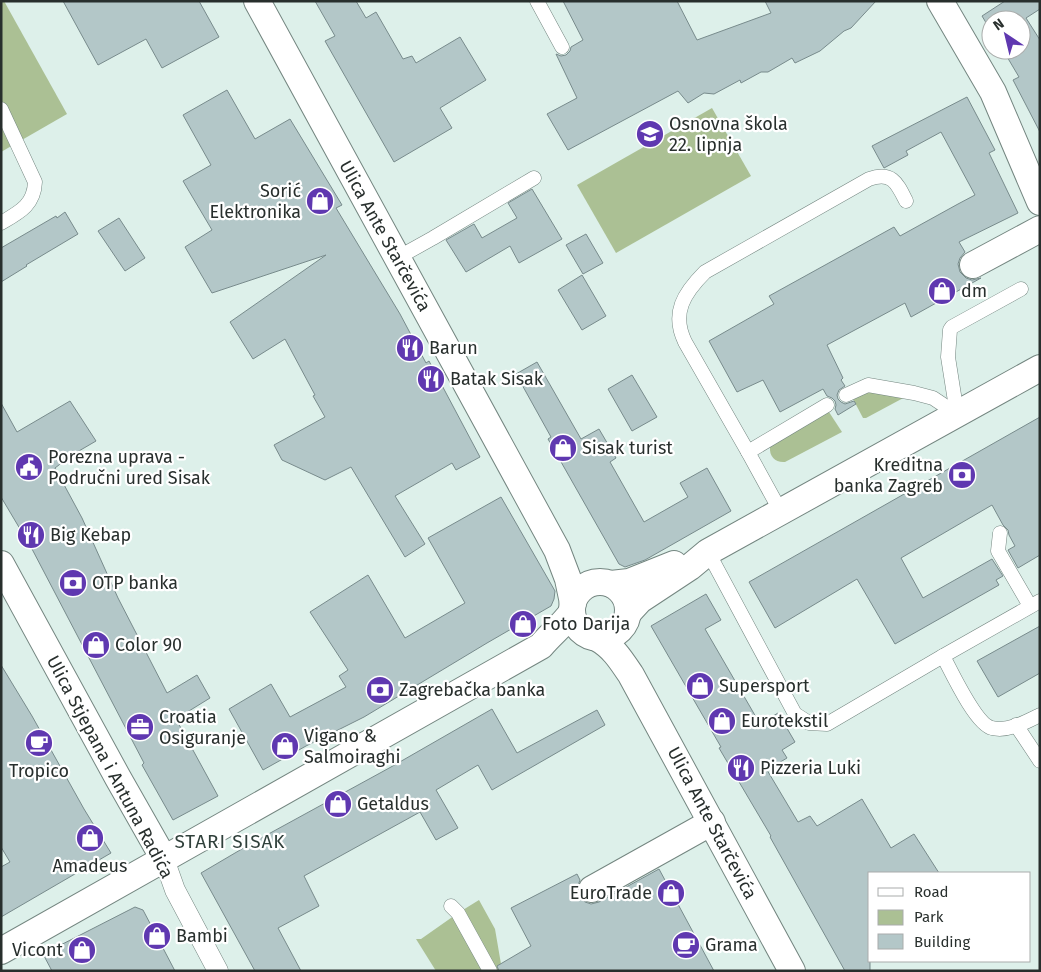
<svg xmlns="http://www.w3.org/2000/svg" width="1041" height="972" viewBox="0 0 1041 972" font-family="'Fira Sans',sans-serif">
<rect width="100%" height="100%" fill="#ddf0ea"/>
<g fill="#abc094">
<path d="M1 1H4L67 114 1 152Z"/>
<path d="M712 108 751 176 616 253 577 185Z"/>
<path d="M869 388 907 396 866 418H863L852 397Z"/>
<path d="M827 409 842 432 785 462C776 463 769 457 770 447Z"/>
<path d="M479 900 495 929 501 964 505 971H436L416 939H421L458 913Z"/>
</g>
<g fill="#b3c7c8" stroke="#788b8c">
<path d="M63 1H199L219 37 162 68 146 39 98 65Z"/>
<path d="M315 1H356L366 18 376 12 403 59 412 56 416 63 460 37 486 80 440 108 452 128 394 162 325 41 335 36Z"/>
<path d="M563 1H677L697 40 771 13 765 1H876L851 28 844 31 820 51 795 63 792 58 768 72H761L741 83 740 80 714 94 704 93 688 103 678 91 568 150 547 114 577 98 556 54 561 56 566 55 570 51 571 47 583 40Z"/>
<path d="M1005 1H1040V9L1026 18 1040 40V132L1013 80 1019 77 1003 50H1021V20H991V31L982 16Z"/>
<path d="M227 90 255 139 290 119 342 205 336 208 400 314 426 363 429 361 480 457 456 470 452 463 395 496 425 544 405 557 351 467 325 480 282 460 274 445 325 417 313 396 315 395 285 339 253 359 230 322 326 255 212 293 185 247 212 230 183 181 211 165 183 115Z"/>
<path d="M967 97 995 150 989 153 1018 213 959 242 965 252 960 258 958 264 960 272 966 278 972 280 981 278 911 317 905 303 827 345 843 378 841 380 845 386 839 390 837 395 838 399 841 402 845 404 854 401 856 404 838 415 835 409 836 405 835 401 832 398 827 396 823 389 780 412 763 380 737 392 709 341 774 304 769 296 894 227 900 236 958 204 975 195 941 132 906 151 908 155 884 168 872 146Z"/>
<path d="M532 189 562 239 519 263 510 246 466 272 446 240 474 224 482 238 517 218 508 203Z"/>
<path d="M65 212 78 234 26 265 27 266 1 282V248L56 216 57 218Z"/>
<path d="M119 218 145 258 125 271 98 231Z"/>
<path d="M586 234 603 263 583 274 566 245Z"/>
<path d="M582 275 606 316 582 330 558 290Z"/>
<path d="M537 362 581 439 599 429 616 458 610 462 644 522 688 497 680 483 707 468 731 511 645 560 625 567 619 564 548 439 551 437 516 374Z"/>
<path d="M632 375 657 417 632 431 608 389Z"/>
<path d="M70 401 96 441 72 455 55 468 82 518 118 598 167 693 197 675 210 698 176 719 218 796 173 820 142 765 144 763 32 549 1 497V403L17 432Z"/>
<path d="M1040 417V555L1018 568 1008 550 1015 546 1009 535 1008 530 1003 525 992 505 901 558 923 598 992 559 1003 576 996 580 999 585 895 644 857 579 775 628 749 582Z"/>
<path d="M501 497 555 591 554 599 551 606 487 643 364 717 306 746 263 770 229 709 271 684 290 717 346 687 339 676 348 670 310 612 368 575 405 638 465 603 428 538Z"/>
<path d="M706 594 721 620 705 629 760 724 778 713 795 742 782 750 787 758 767 770 798 822 810 816 817 826 862 799 891 848 914 834 939 873H870V971H845L770 837 771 836 719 748 721 747 651 626Z"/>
<path d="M1040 626V673L998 697 977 661Z"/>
<path d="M1 665 32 716 84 809 111 853 1 917V867L10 862 1 847Z"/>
<path d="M492 709 517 753 597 710 605 725 492 790 478 765 436 790 458 828 436 840 420 812 304 876 319 906 278 928 301 971H255L201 873 252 843 391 767Z"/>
<path d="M659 869 714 971H499L497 966 531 946 511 908 577 874 580 880 577 888 579 897 585 902 591 904 599 902Z"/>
<path d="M135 907 143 910 175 971H52L43 954Z"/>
</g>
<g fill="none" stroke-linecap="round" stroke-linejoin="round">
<defs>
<g id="service">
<path d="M537 1 562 47"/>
<path d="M1 109 35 182C34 205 20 212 1 223"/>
<path d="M397 258 433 238 534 178"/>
<path d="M846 395 868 385 914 393 933 398 957 414"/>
<path d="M957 414 948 357 950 330 952 327 1021 289"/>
<path d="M748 452 827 405"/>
<path d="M781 512 748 452 685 342C671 313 684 293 705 272L869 179C892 171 897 183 906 201"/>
<path d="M1000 533 998 551 1030 606"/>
<path d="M708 552 795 714 809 723 827 724 943 656 1040 601"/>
<path d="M943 656C951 671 976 725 992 728 1008 732 1026 722 1040 715"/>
<path d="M1016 725 1040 761"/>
<path d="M451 906 458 913 490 971"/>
</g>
<path id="pedestrian" d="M164 859 175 890 218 971"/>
<g id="minor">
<path d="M257 1 557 550 568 579 573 603"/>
<path d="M940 1 993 92 1040 202"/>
<path d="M973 265 1040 229"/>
<path d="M1 564 118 778 164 859"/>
<circle cx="600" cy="610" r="28"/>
<path d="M611 584 629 582 674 564"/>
<path d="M628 613 640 600 690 567 708 552 1040 368"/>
<path d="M597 638C613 647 621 660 631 675L792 971"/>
<path d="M592 889 712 822"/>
<path d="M1 951 541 646C551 634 563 625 572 612"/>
</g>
</defs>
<use href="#service" stroke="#748680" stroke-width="15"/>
<use href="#pedestrian" stroke="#748680" stroke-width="21"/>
<use href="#minor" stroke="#748680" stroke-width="28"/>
<use href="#service" stroke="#fff" stroke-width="14"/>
<use href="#pedestrian" stroke="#fff" stroke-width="20"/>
<use href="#minor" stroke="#fff" stroke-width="26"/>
</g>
<defs>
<symbol id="school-disc" viewBox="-11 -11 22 22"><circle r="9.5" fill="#5f38b0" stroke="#fff"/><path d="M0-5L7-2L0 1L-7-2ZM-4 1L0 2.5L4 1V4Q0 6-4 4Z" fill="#fff"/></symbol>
<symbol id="shop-disc" viewBox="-11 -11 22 22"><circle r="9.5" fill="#5f38b0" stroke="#fff"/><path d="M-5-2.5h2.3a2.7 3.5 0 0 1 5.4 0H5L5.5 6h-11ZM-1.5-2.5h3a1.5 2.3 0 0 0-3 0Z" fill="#fff"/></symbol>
<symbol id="restaurant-disc" viewBox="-11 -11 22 22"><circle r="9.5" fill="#5f38b0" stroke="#fff"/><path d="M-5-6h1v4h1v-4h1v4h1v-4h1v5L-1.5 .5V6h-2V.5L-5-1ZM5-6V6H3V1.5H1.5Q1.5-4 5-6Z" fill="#fff"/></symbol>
<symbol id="civic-disc" viewBox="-11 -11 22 22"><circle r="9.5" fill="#5f38b0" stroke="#fff"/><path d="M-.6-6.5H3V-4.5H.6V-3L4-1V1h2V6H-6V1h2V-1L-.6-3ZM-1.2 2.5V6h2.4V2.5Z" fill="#fff"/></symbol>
<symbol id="bank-disc" viewBox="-11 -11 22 22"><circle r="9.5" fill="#5f38b0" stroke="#fff"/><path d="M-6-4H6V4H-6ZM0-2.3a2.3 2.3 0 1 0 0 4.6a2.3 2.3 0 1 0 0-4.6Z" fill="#fff"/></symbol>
<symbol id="office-disc" viewBox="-11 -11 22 22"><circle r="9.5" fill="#5f38b0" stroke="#fff"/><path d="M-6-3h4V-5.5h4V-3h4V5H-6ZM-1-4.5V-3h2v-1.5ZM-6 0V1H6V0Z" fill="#fff"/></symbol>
<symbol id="cafe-disc" viewBox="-11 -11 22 22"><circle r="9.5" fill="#5f38b0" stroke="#fff"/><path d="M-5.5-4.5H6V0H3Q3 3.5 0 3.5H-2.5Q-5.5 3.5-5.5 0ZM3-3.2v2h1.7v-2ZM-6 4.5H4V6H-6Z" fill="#fff"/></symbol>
</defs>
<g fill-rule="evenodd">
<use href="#school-disc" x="634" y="118" width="32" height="32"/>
<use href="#shop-disc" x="304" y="185" width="32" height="32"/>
<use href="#shop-disc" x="926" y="275" width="32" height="32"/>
<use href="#restaurant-disc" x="394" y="332" width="32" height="32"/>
<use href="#restaurant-disc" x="415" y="363" width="32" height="32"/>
<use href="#shop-disc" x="547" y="432" width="32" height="32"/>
<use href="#civic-disc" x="13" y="451" width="32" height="32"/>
<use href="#bank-disc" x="946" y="459" width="32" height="32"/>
<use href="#restaurant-disc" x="15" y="519" width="32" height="32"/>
<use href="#bank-disc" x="57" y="567" width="32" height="32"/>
<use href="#shop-disc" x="507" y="608" width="32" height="32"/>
<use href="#shop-disc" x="80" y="629" width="32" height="32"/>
<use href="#shop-disc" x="684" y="670" width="32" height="32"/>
<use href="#bank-disc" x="364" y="674" width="32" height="32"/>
<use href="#shop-disc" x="706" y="705" width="32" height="32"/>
<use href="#office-disc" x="124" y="711" width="32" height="32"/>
<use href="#cafe-disc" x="23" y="727" width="32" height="32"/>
<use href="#shop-disc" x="269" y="730" width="32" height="32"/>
<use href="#restaurant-disc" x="725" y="752" width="32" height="32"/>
<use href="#shop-disc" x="322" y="788" width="32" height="32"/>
<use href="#shop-disc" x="74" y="822" width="32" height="32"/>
<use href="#shop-disc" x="655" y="877" width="32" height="32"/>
<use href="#shop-disc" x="141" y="920" width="32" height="32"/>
<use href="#cafe-disc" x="670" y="929" width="32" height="32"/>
<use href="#shop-disc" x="66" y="934" width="32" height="32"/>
</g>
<g text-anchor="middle" stroke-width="4.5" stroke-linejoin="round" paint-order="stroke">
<g font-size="18" fill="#282f2d" stroke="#fff" text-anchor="start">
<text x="669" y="130">Osnovna škola<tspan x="669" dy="21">22. lipnja</tspan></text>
<text x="301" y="197" text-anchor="end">Sorić<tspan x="301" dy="21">Elektronika</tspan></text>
<text x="961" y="297">dm</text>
<text x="429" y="354">Barun</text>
<text x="450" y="385">Batak Sisak</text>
<text x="582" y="454">Sisak turist</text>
<text x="48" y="463">Porezna uprava -<tspan x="48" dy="21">Područni ured Sisak</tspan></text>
<text x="943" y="471" text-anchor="end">Kreditna<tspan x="943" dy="21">banka Zagreb</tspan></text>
<text x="50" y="541">Big Kebap</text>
<text x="92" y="589">OTP banka</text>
<text x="542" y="630">Foto Darija</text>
<text x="115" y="651">Color 90</text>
<text x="719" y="692">Supersport</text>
<text x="399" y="696">Zagrebačka banka</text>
<text x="159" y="723">Croatia<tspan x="159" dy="21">Osiguranje</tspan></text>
<text x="741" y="727">Eurotekstil</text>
<text x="304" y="742">Vigano &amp;<tspan x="304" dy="21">Salmoiraghi</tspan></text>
<text x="760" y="774">Pizzeria Luki</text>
<text x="39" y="777" text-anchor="middle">Tropico</text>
<text x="357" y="810">Getaldus</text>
<text x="90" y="872" text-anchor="middle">Amadeus</text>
<text x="652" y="899" text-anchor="end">EuroTrade</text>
<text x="176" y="942">Bambi</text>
<text x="705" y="951">Grama</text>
<text x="63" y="956" text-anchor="end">Vicont</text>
</g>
<g font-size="18" fill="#282f2d" stroke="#fff">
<text transform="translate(385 236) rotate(61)" y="6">Ulica Ante Starčevića</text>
<text transform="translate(110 767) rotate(62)" y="6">Ulica Stjepana i Antuna Radića</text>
<text transform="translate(712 823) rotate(62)" y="6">Ulica Ante Starčevića</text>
</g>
<g font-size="19" letter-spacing="1" fill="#30403b" stroke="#fff">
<text x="230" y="848">STARI SISAK</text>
</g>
</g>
<rect width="1041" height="972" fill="none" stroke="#282f2d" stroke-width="5"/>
<rect x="868" y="872" width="162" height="90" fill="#ffffff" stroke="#a9acab"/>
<rect x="878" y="888" width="25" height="8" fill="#ffffff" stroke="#a9acab"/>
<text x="914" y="897" font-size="15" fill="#282f2d">Road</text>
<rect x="878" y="910" width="25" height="15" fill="#abc094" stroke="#a9acab"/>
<text x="914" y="922" font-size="15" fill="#282f2d">Park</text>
<rect x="878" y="934" width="25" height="15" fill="#b3c7c8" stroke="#a9acab"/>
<text x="914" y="947" font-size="15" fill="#282f2d">Building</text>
<g transform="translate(1006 35) rotate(325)"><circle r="24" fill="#ffffff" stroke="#a9acab"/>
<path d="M0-4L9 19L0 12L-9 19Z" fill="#5f38b0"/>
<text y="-8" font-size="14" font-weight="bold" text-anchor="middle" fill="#282f2d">N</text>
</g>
</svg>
